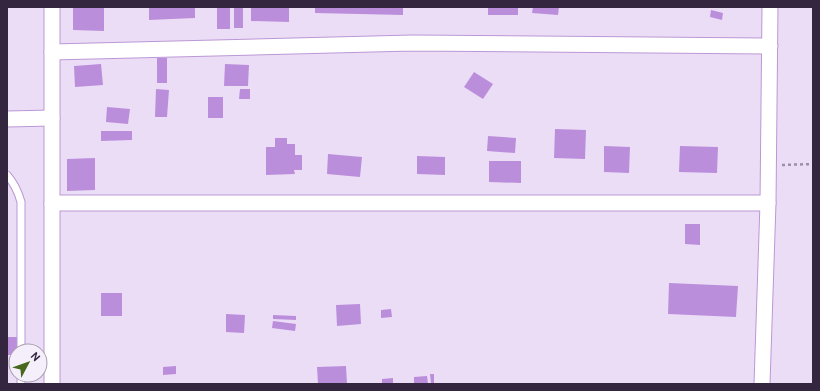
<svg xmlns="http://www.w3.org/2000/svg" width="820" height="391" viewBox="0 0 820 391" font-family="Cabin,sans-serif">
<rect width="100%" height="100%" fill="#ecddf7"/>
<g fill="#bb8edb">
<path d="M73 7H104V31L73 30Z"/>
<path d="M149 7H195V18L149 20Z"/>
<rect x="217" y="7" width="13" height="22"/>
<rect x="234" y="7" width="9" height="21"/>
<path d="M251 7H289V22L251 21Z"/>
<path d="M315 7H403V15L315 13Z"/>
<rect x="488" y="7" width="30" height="8"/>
<path d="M533 7H559L558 15 532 13Z"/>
<path d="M711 10 723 13 722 20 710 17Z"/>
<rect x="157" y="58" width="10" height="25"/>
<path d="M101 64 103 85 75 87 74 66Z"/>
<path d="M225 64 249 65 248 86H224Z"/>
<path d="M474 72 493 84 483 99 464 87Z"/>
<path d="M156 89 169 90 167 117H155Z"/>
<path d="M240 89H250V99H239Z"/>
<rect x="208" y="97" width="15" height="21"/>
<path d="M107 107 130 109 128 124 106 122Z"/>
<path d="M555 129 586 130 585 159 554 158Z"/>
<path d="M101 131H132V140L101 141Z"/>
<path d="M488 136 516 138 515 153 487 151Z"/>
<path d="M275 138H287V144H295V155H302V170H294L295 174 266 175V147H275Z"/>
<path d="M604 146 630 147 629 173 604 172Z"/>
<path d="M680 146 718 147 717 173 679 172Z"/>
<path d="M328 154 362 157 360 177 327 174Z"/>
<path d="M417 156 445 157V175L417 174Z"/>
<path d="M95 158V190L67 191V159Z"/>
<path d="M489 161H521V183L489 182Z"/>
<path d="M685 224H700V245L685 244Z"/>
<path d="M669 283 738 286 736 317 668 314Z"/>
<rect x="101" y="293" width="21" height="23"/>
<path d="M360 304 361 324 337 326 336 305Z"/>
<path d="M391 309 392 317 381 318V310Z"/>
<path d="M226 314 245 315 244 333 226 332Z"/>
<path d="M273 315 296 316V320L273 319Z"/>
<path d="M273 321 296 324 295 331 272 328Z"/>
<path d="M7 337H17L18 351H16V355H7Z"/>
<path d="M176 366V374L163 375V367Z"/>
<path d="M346 366 347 384H318L317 367Z"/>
<path d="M430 374H434V383H431Z"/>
<path d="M427 376 428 384H414V377Z"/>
<path d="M393 378V384H382V379Z"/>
</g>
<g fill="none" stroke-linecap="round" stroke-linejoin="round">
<defs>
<g id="service">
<path d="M7 175C14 183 18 191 21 202V351"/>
<path d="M21 375V384"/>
</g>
<g id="minor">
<path d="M52 52 412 43 770 46"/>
<path d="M7 119 52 118"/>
<path d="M52 203H768"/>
<path d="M52 384V7"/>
<path d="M762 384 768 203 770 7"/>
</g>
</defs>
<use href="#service" stroke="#bb98d5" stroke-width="9"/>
<use href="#minor" stroke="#bb98d5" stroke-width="17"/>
<path stroke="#9d8fa8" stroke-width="2.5" stroke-dasharray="3 3" stroke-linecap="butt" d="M782 165 813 164"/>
<use href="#service" stroke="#fff" stroke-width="7"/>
<use href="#minor" stroke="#fff" stroke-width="15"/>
</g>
<rect width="820" height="391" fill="none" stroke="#34263f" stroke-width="16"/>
<g transform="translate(28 363) rotate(49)"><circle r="19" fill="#f5eefb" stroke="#a89eb0"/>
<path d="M0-3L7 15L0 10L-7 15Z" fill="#46671d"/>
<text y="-6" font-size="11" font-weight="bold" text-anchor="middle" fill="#34263f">N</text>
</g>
</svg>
